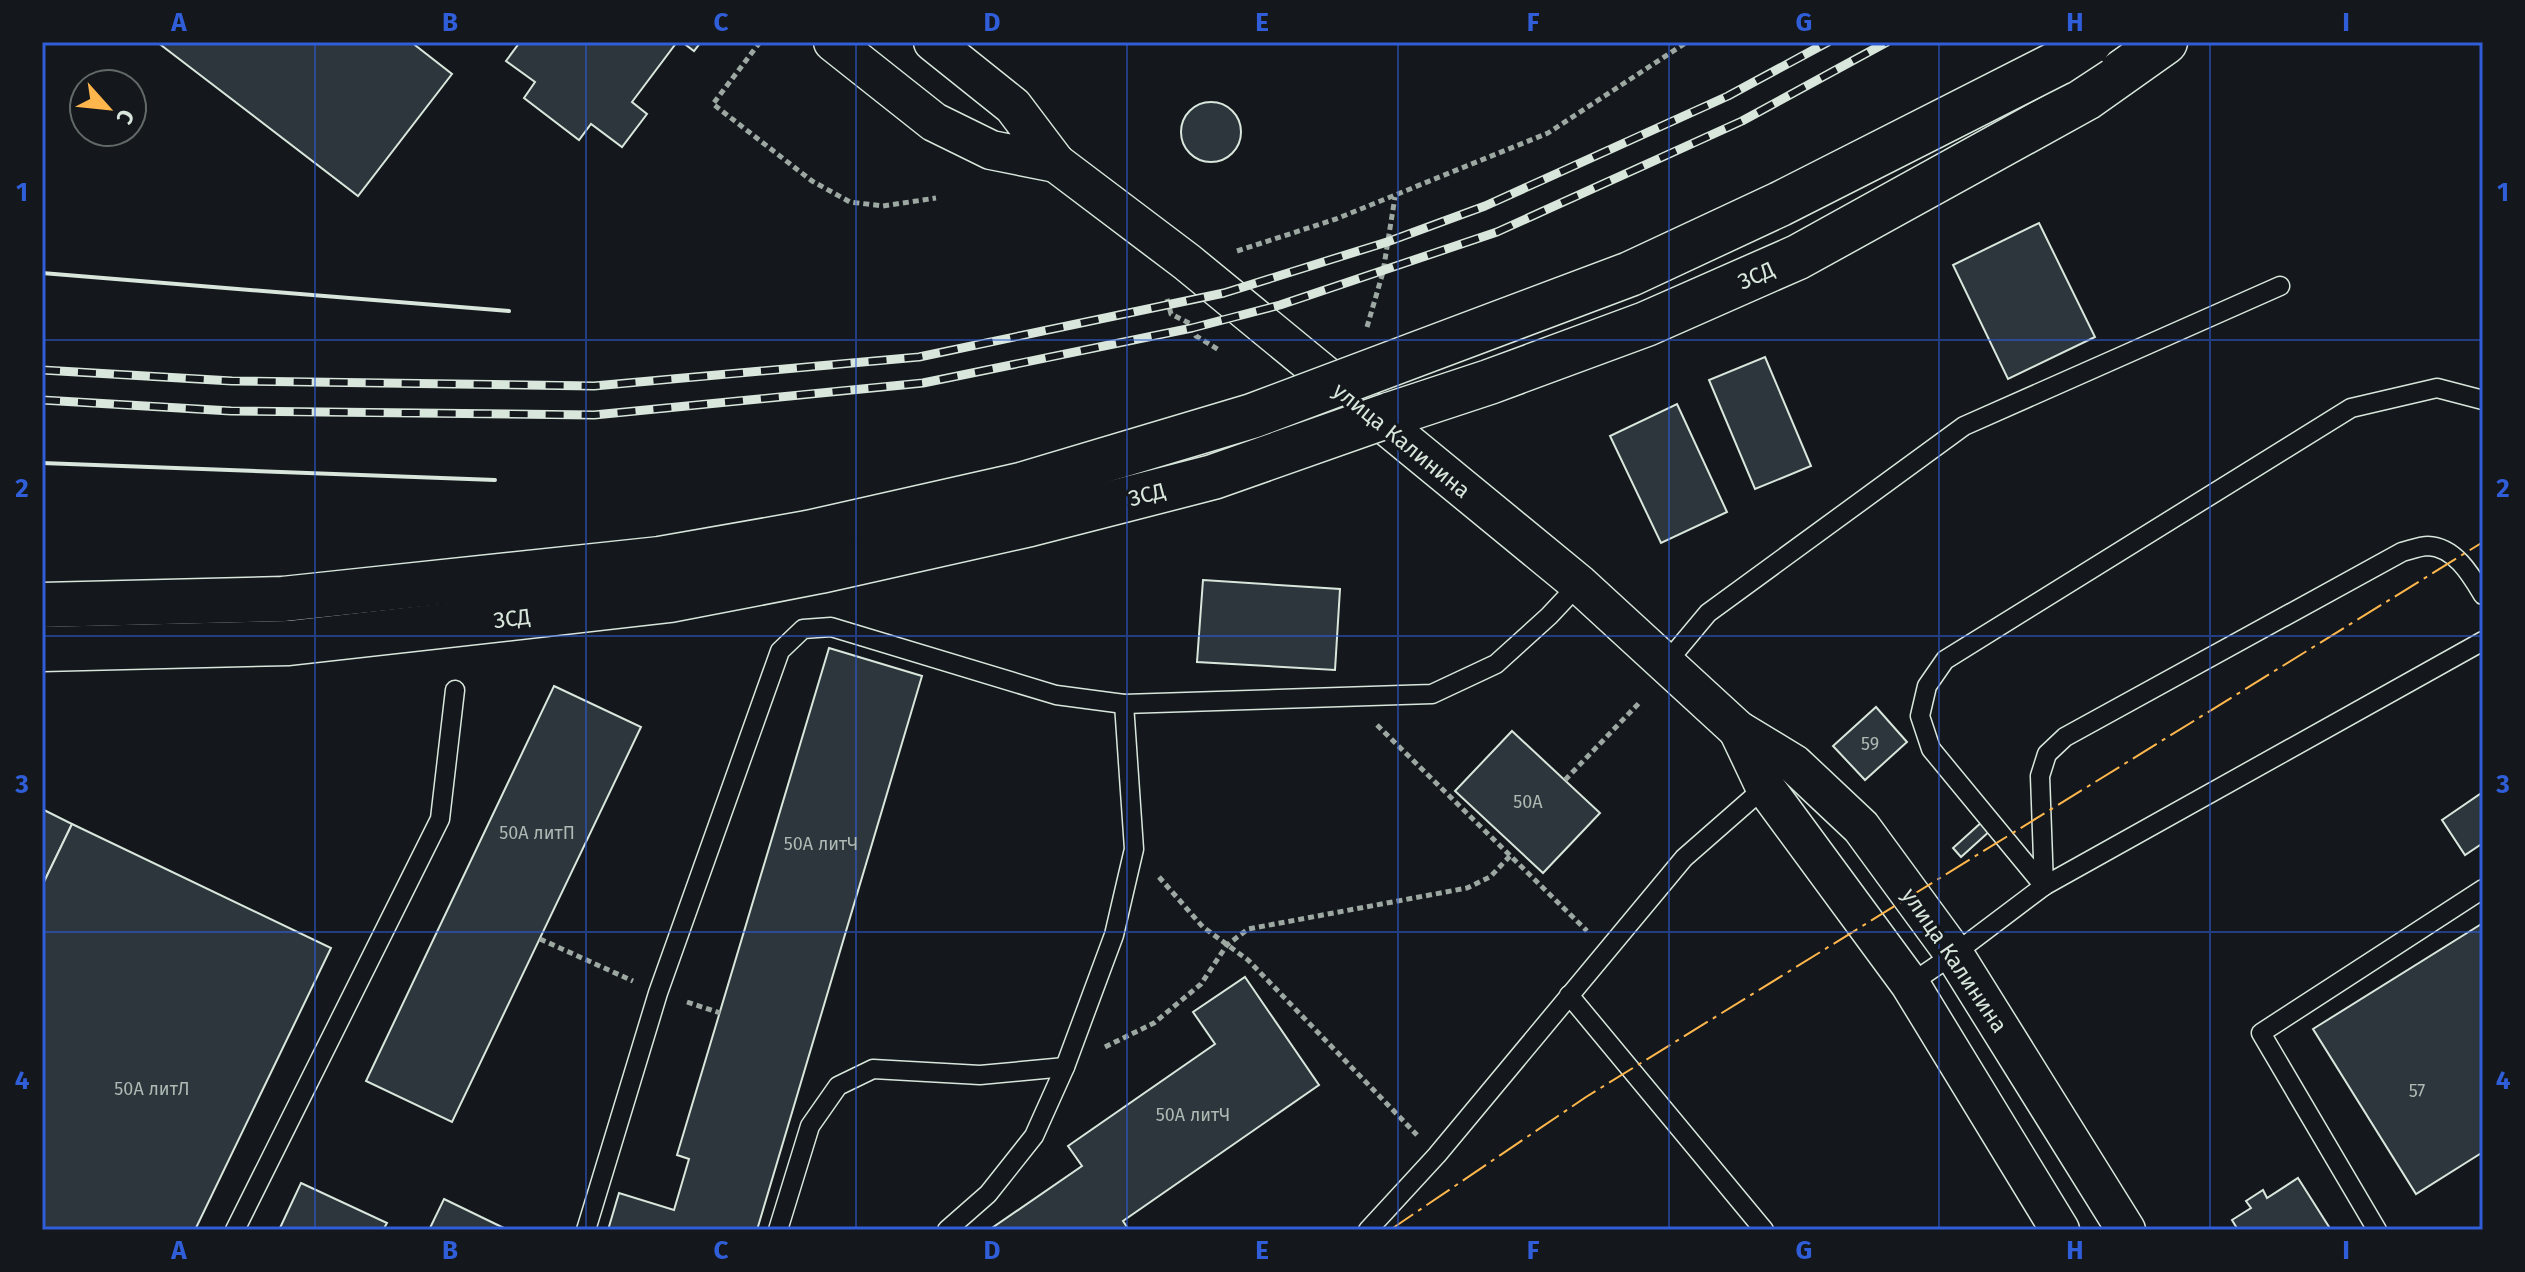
<svg xmlns="http://www.w3.org/2000/svg" width="2525" height="1272" viewBox="0 0 2525 1272" font-family="'Fira Sans',sans-serif">
<rect width="100%" height="100%" fill="#14181c"/>
<g fill="#2c363c" stroke="#d8e6dc" stroke-width="2">
<path d="M157 42H411L452 74 358 196Z"/>
<path d="M520 42H677L632 102 647 114 622 147 591 124 579 140 524 98 535 82 506 61Z"/>
<path d="M682 42H701L694 51Z"/>
<circle cx="1211" cy="132" r="30"/>
<path d="M2039 223 2095 337 2008 379 1953 265Z"/>
<path d="M1765 357 1811 466 1755 489 1709 380Z"/>
<path d="M1677 404 1727 512 1661 543 1610 436Z"/>
<path d="M1203 580 1340 589 1335 670 1197 662Z"/>
<path d="M829 648 922 676 757 1230H608L619 1193 674 1210 689 1159 677 1155Z"/>
<path d="M554 686 641 727 452 1122 366 1081Z"/>
<path d="M1876 707 1907 742 1865 780 1833 746Z"/>
<path d="M1512 731 1600 813 1543 873 1455 791Z"/>
<path d="M2483 792V843L2465 855 2442 820Z"/>
<path d="M42 809 72 824 42 886Z"/>
<path d="M1983 821 1991 830 1961 857 1953 848Z"/>
<path d="M72 824 331 948 195 1230H42V886Z"/>
<path d="M2483 923V1152L2416 1194 2313 1029Z"/>
<path d="M1245 977 1319 1085 1123 1221 1129 1230H989L1082 1166 1068 1146 1215 1044 1193 1012Z"/>
<path d="M2298 1178 2331 1230H2238L2232 1220 2251 1208 2246 1201 2263 1190 2267 1198Z"/>
<path d="M301 1183 387 1223 383 1230H279Z"/>
<path d="M444 1199 508 1230H429Z"/>
</g>
<g fill="none" stroke-linecap="round" stroke-linejoin="round">
<defs>
<g id="lane">
<path d="M1667 662 1708 613 1964 426 2280 286"/>
<path d="M2044 886 1931 749 1920 716 1927 686 1945 660 2351 408 2437 388 2483 400"/>
<path d="M2044 886 2040 776 2047 754 2065 737 2402 552C2410 550 2420 546 2428 546 2455 547 2471 575 2483 595"/>
<path d="M1910 984 1954 954 2044 886 2483 641"/>
<path d="M1569 995 1764 1230"/>
<path d="M235 1230 440 819 455 690"/>
<path d="M586 1230 658 993 780 651 803 629 831 627 1056 695 1124 704 1432 694 1496 664 1549 616 1579 584"/>
<path d="M778 1230 810 1126 838 1086 873 1069 980 1075 1065 1067"/>
<path d="M947 1230 988 1194 1034 1136 1065 1067 1114 935 1134 849 1124 704"/>
<path d="M1368 1230 1437 1155 1684 858 1765 787"/>
<path d="M2377 1230 2261 1033 2483 889"/>
</g>
<g id="street">
<path d="M833 42 934 122 991 150 1056 163 1013 106 933 42"/>
<path d="M1056 163 1187 262 1579 584 1738 730 1794 764 1861 827 1954 954 2126 1230"/>
<path d="M1738 730 1765 787 1910 984 2060 1230"/>
</g>
<path id="highway" d="M1389 415 1489 382 1646 324 1798 257 2086 98 2165 42"/>
</defs>
<use href="#lane" stroke="#d8e6dc" stroke-width="21"/>
<use href="#street" stroke="#d8e6dc" stroke-width="41"/>
<use href="#highway" stroke="#d8e6dc" stroke-width="47"/>
<g stroke="#9da8a2" stroke-width="5" stroke-dasharray="6 4" stroke-linecap="butt">
<path d="M760 42 713 104 812 181 850 202 883 206 936 198"/>
<path d="M1237 251 1336 219 1548 133 1687 42"/>
<path d="M1167 299 1171 314 1191 324 1196 336 1219 350"/>
<path d="M1367 327 1383 272 1395 197"/>
<path d="M1377 725 1587 931"/>
<path d="M1565 780 1641 701"/>
<path d="M1159 877 1203 927 1248 960 1417 1135"/>
<path d="M540 939 633 981"/>
<path d="M687 1002 720 1013"/>
<path d="M1105 1047 1154 1023 1201 984 1227 945 1248 929 1467 888 1490 877 1510 856"/>
</g>
<use href="#lane" stroke="#14181c" stroke-width="18"/>
<use href="#street" stroke="#14181c" stroke-width="38"/>
<use href="#highway" stroke="#14181c" stroke-width="44"/>
<defs>
<g id="rail">
<path d="M42 370 232 381 594 386 919 357 1224 293 1387 242 1485 206 1728 96 1828 42"/>
<path d="M42 400 231 411 594 415 923 383 1192 328 1280 305 1497 232 1742 121 1887 42"/>
</g>
</defs>
<use href="#rail" stroke="#d8e6dc" stroke-width="9"/>
<use href="#rail" stroke="#14181c" stroke-width="6" stroke-dasharray="18" stroke-linecap="butt"/>
<defs>
<g id="highway-bridge">
<path d="M42 605 283 599 660 559 808 533 1021 485 1252 416 1630 274 1780 204 2058 63 2090 42"/>
<path d="M42 649 289 643 670 600 820 571 1030 524 1213 477 1389 415"/>
</g>
</defs>
<use href="#highway-bridge" stroke="#d8e6dc" stroke-width="47" stroke-linecap="butt"/>
<use href="#highway-bridge" stroke="#14181c" stroke-width="44"/>
<g stroke="#d8e6dc" stroke-width="4">
<path d="M42 273 509 311"/>
<path d="M42 463 495 480"/>
</g>
<path stroke="#ffb74d" stroke-width="2" stroke-dasharray="28 6 4 6" stroke-linecap="butt" d="M1390 1230 1586 1097 2483 542"/>
</g>
<path fill="none" stroke="#305dd8" stroke-width="2" stroke-opacity="0.55" d="M315 42V1230M586 42V1230M856 42V1230M1127 42V1230M1398 42V1230M1669 42V1230M1939 42V1230M2210 42V1230M42 340H2483M42 636H2483M42 932H2483"/>
<g text-anchor="middle" stroke-width="6" stroke-linejoin="round" paint-order="stroke">
<g font-size="18" fill="#adbab4">
<text x="1870" y="750">59</text>
<text x="1528" y="808">50А</text>
<text x="537" y="839">50А литП</text>
<text x="821" y="850">50А литЧ</text>
<text x="152" y="1095">50А литЛ</text>
<text x="2417" y="1097">57</text>
<text x="1193" y="1121">50А литЧ</text>
</g>
<g font-size="22" fill="#d8e6dc" stroke="#14181c">
<text transform="translate(1756 275) rotate(-24)" y="8">ЗСД</text>
<text transform="translate(1402 440) rotate(39)" y="8">улица Калинина</text>
<text transform="translate(1147 494) rotate(-15)" y="8">ЗСД</text>
<text transform="translate(512 618) rotate(-7)" y="8">ЗСД</text>
<text transform="translate(1955 960) rotate(56)" y="8">улица Калинина</text>
</g>
</g>
<rect width="2525" height="1272" fill="none" stroke="#14181c" stroke-width="88"/>
<g transform="translate(108 108) rotate(117)"><circle r="38" fill="#14181c" stroke="#626a69" stroke-width="2"/>
<path d="M0-6L14 30L0 20L-14 30Z" fill="#ffb74d"/>
<text y="-12" font-size="22" font-weight="bold" text-anchor="middle" fill="#d8e6dc">С</text>
</g>
<rect x="44" y="44" width="2437" height="1184" fill="none" stroke="#305dd8" stroke-width="3"/>
<g font-size="26" text-anchor="middle" font-weight="bold" fill="#305dd8">
<text x="179" y="31">A</text>
<text x="450" y="31">B</text>
<text x="721" y="31">C</text>
<text x="992" y="31">D</text>
<text x="1262" y="31">E</text>
<text x="1533" y="31">F</text>
<text x="1804" y="31">G</text>
<text x="2075" y="31">H</text>
<text x="2346" y="31">I</text>
<text x="22" y="201">1</text>
<text x="2503" y="201">1</text>
<text x="22" y="497">2</text>
<text x="2503" y="497">2</text>
<text x="22" y="793">3</text>
<text x="2503" y="793">3</text>
<text x="22" y="1089">4</text>
<text x="2503" y="1089">4</text>
<text x="179" y="1259">A</text>
<text x="450" y="1259">B</text>
<text x="721" y="1259">C</text>
<text x="992" y="1259">D</text>
<text x="1262" y="1259">E</text>
<text x="1533" y="1259">F</text>
<text x="1804" y="1259">G</text>
<text x="2075" y="1259">H</text>
<text x="2346" y="1259">I</text>
</g>
</svg>
